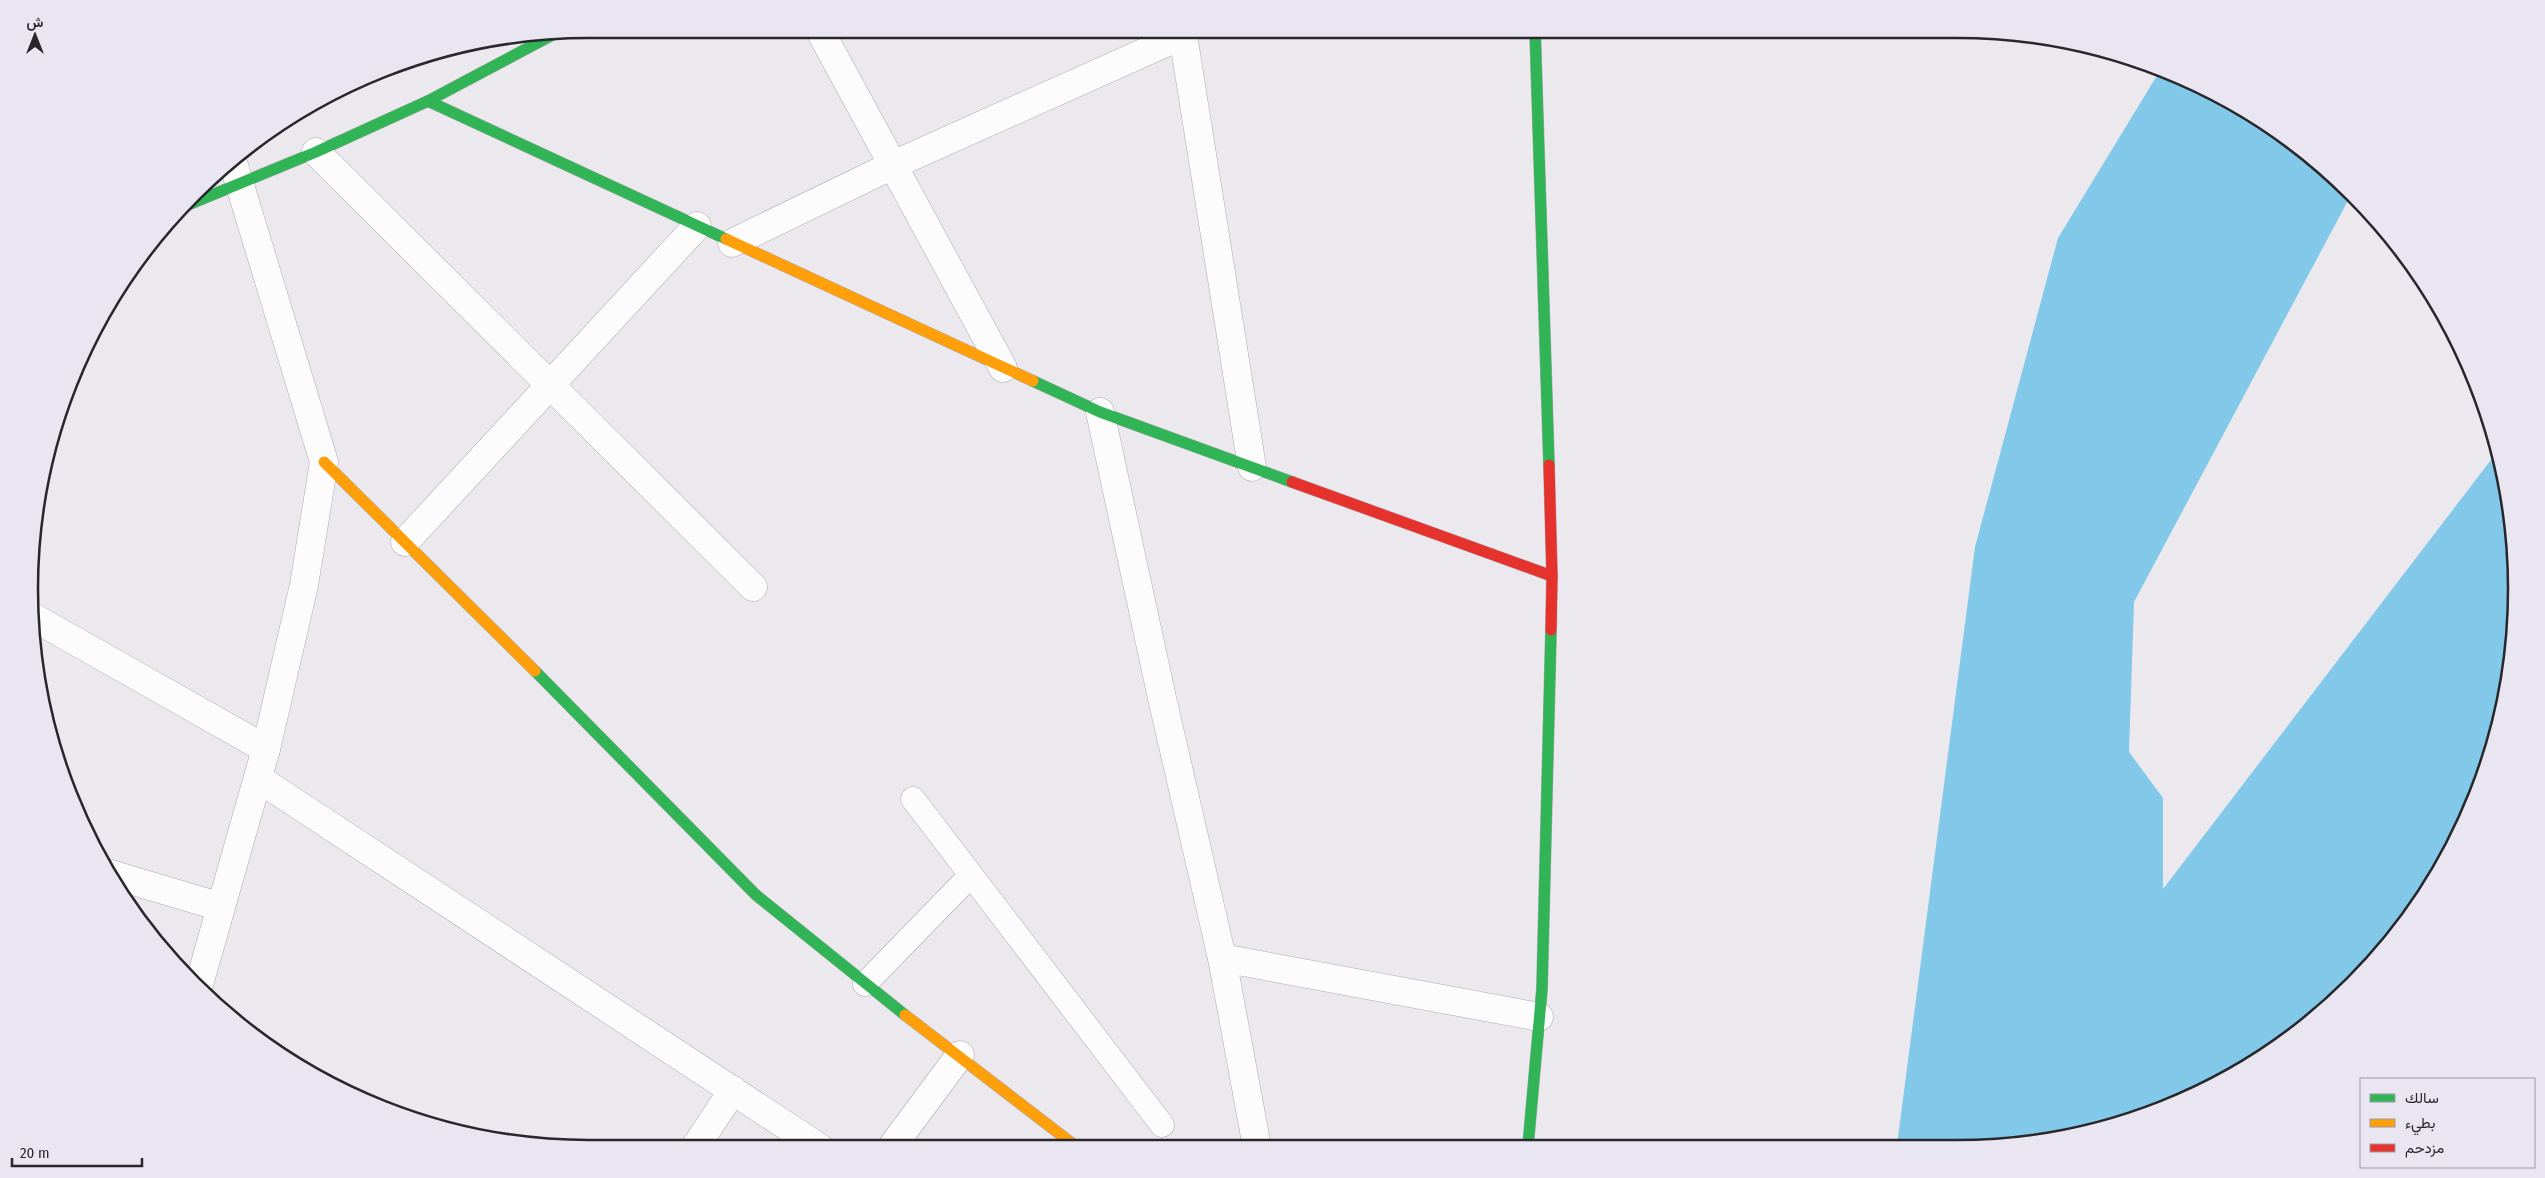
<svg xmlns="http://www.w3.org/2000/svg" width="2545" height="1178" viewBox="0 0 2545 1178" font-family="'Fira Sans Condensed',Vazirmatn,sans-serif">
<rect width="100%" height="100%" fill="#ebe9ee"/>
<path fill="#81c8e9" d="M2161 69 2267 123 2352 193 2134 602 2129 752 2163 798V889L2497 452 2505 479 2516 589 2506 698 2474 803 2401 930 2297 1033 2171 1106 2029 1144 1897 1145 1975 547 2058 238Z"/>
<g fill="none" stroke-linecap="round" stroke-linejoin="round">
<defs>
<g id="lane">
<path d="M913 799 1162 1125"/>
<path d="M865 984 971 875"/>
</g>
<g id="street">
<path d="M819 29 1003 368"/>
<path d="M1182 29 1252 467"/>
<path d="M316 152 753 587"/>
<path d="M732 243 893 165 1183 35"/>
<path d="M1100 412 1162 698 1222 958 1257 1147"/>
<path d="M405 542 697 226"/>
<path d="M31 616 266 749"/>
<path d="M259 779 820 1148"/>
<path d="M107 873 221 907"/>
<path d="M1222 958 1539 1017"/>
<path d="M198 988 266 749 304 585 324 462 232 159"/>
<path d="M891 1148 960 1055"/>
<path d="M694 1149 733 1090"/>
</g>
<g id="fast">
<path d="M1535 29 1549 465"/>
<path d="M428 101 726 239"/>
<path d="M178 209 316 152 428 101 558 32"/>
<path d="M1033 381 1100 412 1292 482"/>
<path d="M535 671 756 895 905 1015"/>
<path d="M1528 1146 1542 989 1551 630"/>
</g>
<g id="slow">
<path d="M726 239 1033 381"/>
<path d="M324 462 535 671"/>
<path d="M905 1015 1078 1148"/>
</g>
<g id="jam">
<path d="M1549 465 1552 576 1551 630"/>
<path d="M1292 482 1552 576"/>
</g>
</defs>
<use href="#lane" stroke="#acaaae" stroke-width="25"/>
<use href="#street" stroke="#acaaae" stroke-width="29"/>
<use href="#fast" stroke="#acaaae" stroke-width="12"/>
<use href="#slow" stroke="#acaaae" stroke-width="12"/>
<use href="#jam" stroke="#acaaae" stroke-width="12"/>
<use href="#lane" stroke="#fcfcfc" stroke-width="24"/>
<use href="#street" stroke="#fcfcfc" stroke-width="28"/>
<use href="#fast" stroke="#30b455" stroke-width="11"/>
<use href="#slow" stroke="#ff9f0a" stroke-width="11"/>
<use href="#jam" stroke="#e5322d" stroke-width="11"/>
</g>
<path d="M0 0H2545V1178H0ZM589 38H1957A551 551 0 0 1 2508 589V589A551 551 0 0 1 1957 1140H589A551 551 0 0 1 38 589V589A551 551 0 0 1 589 38Z" fill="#eae6f1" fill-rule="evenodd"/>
<path fill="none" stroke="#28272b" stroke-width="2.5" d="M589 38H1957A551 551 0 0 1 2508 589V589A551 551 0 0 1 1957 1140H589A551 551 0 0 1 38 589V589A551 551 0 0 1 589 38Z"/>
<rect x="2360" y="1078" width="175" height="90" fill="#eae6f1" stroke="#9c9aa2"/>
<rect x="2370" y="1094" width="25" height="8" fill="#30b455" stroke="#9c9aa2"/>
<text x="2405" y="1103" font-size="15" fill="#28272b">سالك</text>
<rect x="2370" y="1119" width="25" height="8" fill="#ff9f0a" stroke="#9c9aa2"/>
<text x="2405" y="1128" font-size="15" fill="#28272b">بطيء</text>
<rect x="2370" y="1144" width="25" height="8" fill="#e5322d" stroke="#9c9aa2"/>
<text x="2405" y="1153" font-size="15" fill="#28272b">مزدحم</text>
<g transform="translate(35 35)" stroke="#eae6f1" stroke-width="4" paint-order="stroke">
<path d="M0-4L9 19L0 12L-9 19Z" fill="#28272b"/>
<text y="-8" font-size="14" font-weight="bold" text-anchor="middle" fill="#28272b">ش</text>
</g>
<path d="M12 1158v8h130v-8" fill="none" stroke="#28272b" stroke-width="2.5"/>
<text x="20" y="1158" font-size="15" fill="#28272b" stroke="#eae6f1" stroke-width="4" paint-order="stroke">20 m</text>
</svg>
